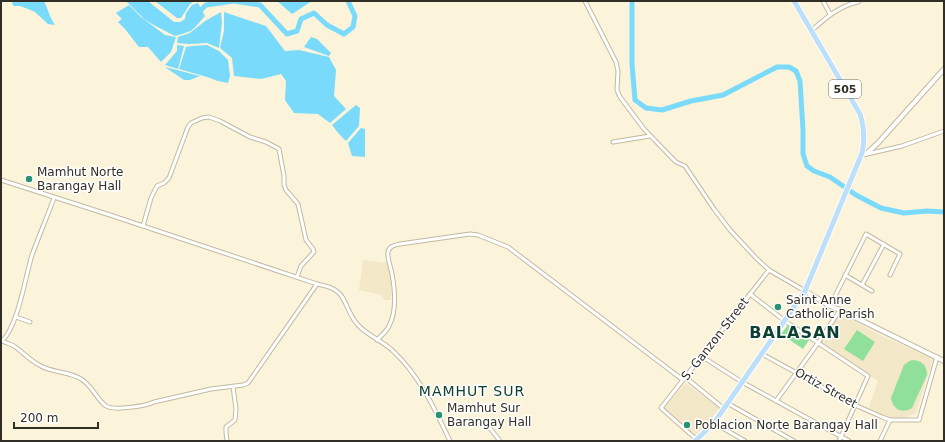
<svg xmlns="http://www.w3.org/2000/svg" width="945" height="442" viewBox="0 0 945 442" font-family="'DejaVu Sans',sans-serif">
<rect width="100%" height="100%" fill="#fcf4da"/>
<g fill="#f2e7c6">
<path d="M363 260 388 263 392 288 391 300H384L381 295 359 290Z"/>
<path d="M841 314 884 337 933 359 916 413 903 418 882 417 869 407 878 381 821 343Z"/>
<path d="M685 383 720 408 696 436 664 409Z"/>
</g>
<g fill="#90e09b">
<path d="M788 325 809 340 803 349 781 334Z"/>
<path d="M857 330 875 342 863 361 844 349Z"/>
<path d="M912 360C921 360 927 365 927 375L912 408C903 414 893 410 891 398L904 365 908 362Z"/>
</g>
<g fill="#79dafb">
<path d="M13 1H44C48 9 50 18 55 25L48 24 35 12 28 9 20 6H14L12 4Z"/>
<path d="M126 1H148L174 22H180L185 19 186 13 192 5 198 3 205 16 198 24 191 31 182 34 175 36 169 33 152 24 144 19Z"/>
<path d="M155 1H195L190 4 181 18H177Z"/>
<path d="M277 1H312L292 14Z"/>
<path d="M129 5 141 17 165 35 176 37 171 52 161 62 148 47H139L125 29 118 22 122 19 116 13Z"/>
<path d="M221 12 222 22 219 48 207 43 189 44 177 43 178 37 190 33 205 21Z"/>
<path d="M224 12 266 26 285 51 299 50 329 57 336 70 334 96 346 109 330 123 318 114 294 113 285 100 286 81 281 74 261 79 234 76 232 58 220 48 224 31Z"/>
<path d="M311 37 317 39 331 53 329 56 304 47Z"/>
<path d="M177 45 184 46 178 69 165 65 177 51Z"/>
<path d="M207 45 219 51 228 60 230 76 228 83 218 81 207 77 179 69 186 47 192 46Z"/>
<path d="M165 67 200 76 190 80H184Z"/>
<path d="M356 105 360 108 359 126 346 141 339 134 332 125Z"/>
<path d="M361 128 365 129V157L352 156 348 143Z"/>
</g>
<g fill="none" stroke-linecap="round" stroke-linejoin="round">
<g stroke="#79dafb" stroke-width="5">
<path d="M632 1V64L635 100 646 108 662 110 691 101 723 95 777 67H789L796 71 800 81 803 130V154L807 166 814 171 830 177 856 195 881 208 904 213 927 211 944 212"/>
<path d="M197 14 206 5 234 1 260 5 287 34 297 31 301 19 314 13 327 25 344 34 353 27 355 16 348 1"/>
</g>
<defs>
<g id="minor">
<path d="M585 1 616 62 618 71 617 90 620 97 644 129 671 157 676 162 685 166 714 209 730 230 756 258 769 270 805 291"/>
<path d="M823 1 830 14"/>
<path d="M812 30C826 18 839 6 858 2L859 1"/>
<path d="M613 142 650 136"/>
<path d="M867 154 902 146 944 131"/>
<path d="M1 180 113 216 317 284C325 286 334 287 340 294 347 302 349 316 358 325 368 336 383 341 393 351 419 375 435 409 450 441"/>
<path d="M143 226 151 198 157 186 164 183 169 178 182 143 188 127 191 123 202 118 209 117 220 121 250 137 266 142 279 149 284 176V185L286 190 298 204 306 240 313 249 314 252 301 266 297 277"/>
<path d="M845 275 872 291"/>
<path d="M862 285 884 244"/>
<path d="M750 294 785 321 868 376 839 441"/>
<path d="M830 306 866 234 900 254 890 275"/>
<path d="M16 317 30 322"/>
<path d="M377 340C381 336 387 331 389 326 397 311 395 290 392 274 391 267 387 259 388 252 389 246 395 245 400 244L470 234 478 235 508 247 683 380"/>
<path d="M2 341C6 343 11 344 14 346 23 352 30 361 41 366 53 373 69 371 81 379 92 385 96 399 106 406 114 411 146 406 154 402L211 389 243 385 248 383 317 284"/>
<path d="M2 341C18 326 25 278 32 255 39 236 47 217 54 198"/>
<path d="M762 354 855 405 882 417 890 420H919L937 357"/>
<path d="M701 356 742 382 849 441"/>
<path d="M685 377 723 408"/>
<path d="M776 401 818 343 840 310"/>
<path d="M727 403 794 441"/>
<path d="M485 422 500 441"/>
<path d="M714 423 745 441"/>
<path d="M697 440 661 408 769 270"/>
<path d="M227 441 226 432V427L235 420 236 409 233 387"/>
<path d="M880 441 890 420"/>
</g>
<g id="tertiary">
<path d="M862 153 866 154 878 143 944 69"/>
<path d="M805 291 830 306 840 310 944 361"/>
</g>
<path id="primary" d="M695 441 714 423 805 291 862 153C865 140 864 127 860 114L794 1"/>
</defs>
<use href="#minor" stroke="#c1b9a1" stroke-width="5"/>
<use href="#tertiary" stroke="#c1b9a1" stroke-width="6"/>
<use href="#primary" stroke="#fff" stroke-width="7"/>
<use href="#minor" stroke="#fff" stroke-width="3"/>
<use href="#tertiary" stroke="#fff" stroke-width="4"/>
<use href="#primary" stroke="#bddff9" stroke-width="5"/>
</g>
<g fill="#289372" stroke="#fff" stroke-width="1.5">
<circle cx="29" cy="179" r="4"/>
<circle cx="778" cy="307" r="4"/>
<circle cx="439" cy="415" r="4"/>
<circle cx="687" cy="425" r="4"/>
</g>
<g text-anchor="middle" stroke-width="3" stroke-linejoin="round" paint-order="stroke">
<rect fill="#fff" stroke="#6f6d66" stroke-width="1" x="829" y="80" width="32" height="18" rx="3"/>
<g font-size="11" font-weight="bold" fill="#312e25">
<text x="845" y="93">505</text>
</g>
<g font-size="12" fill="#312e25" stroke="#fff" text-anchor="start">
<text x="37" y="176">Mamhut Norte<tspan x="37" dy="14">Barangay Hall</tspan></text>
<text x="786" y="304">Saint Anne<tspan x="786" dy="14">Catholic Parish</tspan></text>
<text x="447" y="412">Mamhut Sur<tspan x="447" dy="14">Barangay Hall</tspan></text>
<text x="695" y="429">Poblacion Norte Barangay Hall</text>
</g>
<g font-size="12" fill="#312e25" stroke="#fff">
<text transform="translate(715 339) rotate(-52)" y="4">S. Ganzon Street</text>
<text transform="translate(826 388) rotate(29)" y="4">Ortiz Street</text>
</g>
<g font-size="14" letter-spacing="1" fill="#0c4030" stroke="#fff">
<text x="472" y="396">MAMHUT SUR</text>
</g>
<g font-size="16" font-weight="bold" letter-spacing="1" fill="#0c4030" stroke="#fff">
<text x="795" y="338">BALASAN</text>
</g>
</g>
<rect width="945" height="442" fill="none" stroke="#312e25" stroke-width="4"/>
<path d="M14 422v6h84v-6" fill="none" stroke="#312e25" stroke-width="2"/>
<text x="20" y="422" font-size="12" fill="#312e25" stroke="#ffffff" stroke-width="3" paint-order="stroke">200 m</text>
</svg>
